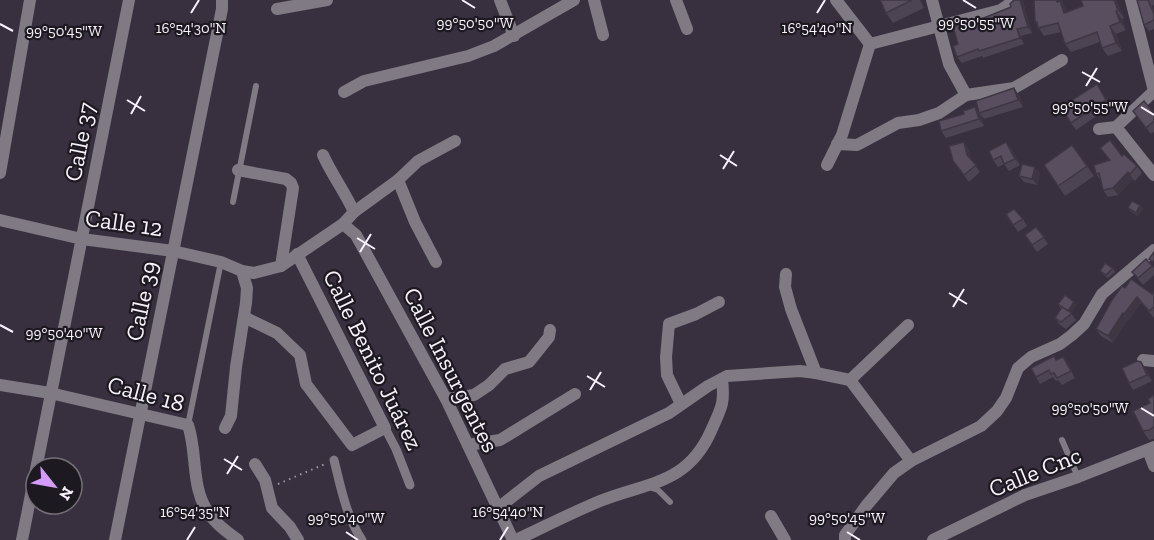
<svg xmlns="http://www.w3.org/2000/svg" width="1154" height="540" viewBox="0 0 1154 540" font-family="'Zilla Slab',serif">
<rect width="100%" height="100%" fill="#382f3f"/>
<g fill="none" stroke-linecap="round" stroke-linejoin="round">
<path stroke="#a199a6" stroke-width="2" stroke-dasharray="1.5 4.5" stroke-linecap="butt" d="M278 484 325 464"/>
<g stroke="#7f7a83" stroke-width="6">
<path d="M233 202 256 86"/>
<path d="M188 425 221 262"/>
<path d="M1062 440 1078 477"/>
<path d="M649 487 658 490 670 502"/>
</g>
<g stroke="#7f7a83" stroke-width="9">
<path d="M385 428 396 449 410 485"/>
<path d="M334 460C341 488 346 516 362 540"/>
</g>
<g stroke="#7f7a83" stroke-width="12">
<path d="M500 0 514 36"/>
<path d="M594 0 603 35"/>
<path d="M676 0 687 29"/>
<path d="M836 0 870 44"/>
<path d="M932 0 949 64 966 95"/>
<path d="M1131 0 1154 91"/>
<path d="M277 9 327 0"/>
<path d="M870 44 1001 10 1015 0"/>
<path d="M344 92 364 81 468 56 494 46 574 0"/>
<path d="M1116 127 1154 175"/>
<path d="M1099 129 1116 127 1154 91"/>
<path d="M837 144 857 145 898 123 919 120 939 113 966 95 1014 88 1062 60"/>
<path d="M323 155C332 175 345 192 354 212"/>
<path d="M827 165 842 135 870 44"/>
<path d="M238 170 286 179 291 183 293 188 281 266"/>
<path d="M0 173 30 0"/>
<path d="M398 180 415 222 436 262"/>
<path d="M343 224 356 235 446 399 513 540"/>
<path d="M786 274 785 287 791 309 816 373 850 380"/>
<path d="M244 317 277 333 300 355 306 384 352 445 385 428 297 254"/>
<path d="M1143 360 1154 361"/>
<path d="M850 380 911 461"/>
<path d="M850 380 908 325"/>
<path d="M0 385 50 393 188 425C198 454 190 489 210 515 217 525 228 533 238 540"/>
<path d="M446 399 474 395 489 385 505 369 529 362 549 337 550 330"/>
<path d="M681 404 667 375 666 357 669 324 696 314 719 302"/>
<path d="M225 428 231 416 236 367 246 303 247 288 242 271"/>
<path d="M468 445 500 440 575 394"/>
<path d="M1148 450 1154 466"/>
<path d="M255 464 265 480 272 508 290 527 298 540"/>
<path d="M498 508 539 476 669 413 708 386 727 376 800 371 816 373"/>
<path d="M771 516 785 540"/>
<path d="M22 540 129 0"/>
<path d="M115 540 222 9V0"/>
<path d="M516 540C544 527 571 513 600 501 647 482 687 485 711 431 721 408 725 405 722 379"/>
<path d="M845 540V535L866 506 894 473 911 461 981 426 997 411 1006 398 1018 368 1031 357 1060 344 1072 335 1084 324 1102 294 1154 250"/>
<path d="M933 540 1025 495 1078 477 1154 447"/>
</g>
<path stroke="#7f7a83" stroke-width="12" d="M0 220 82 239 173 251 221 262 242 271 254 273 281 266 343 224 354 212 398 180 418 161 455 141"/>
</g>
<g fill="#4c4353">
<path d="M880 0H920L924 8 893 23 886 13Z"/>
<path d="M1014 0H1021L1023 2 1032 33 1021 36 1024 44 983 58 982 56 962 63 957 57 958 44 965 26 1011 7Z"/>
<path d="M1116 0 1124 18 1122 19 1126 30 1116 34 1122 51 1108 56 1102 48 1100 42 1071 52 1065 44 1061 32 1044 36 1035 22 1063 4 1067 12Z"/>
<path d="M1137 0H1154V5L1152 6 1154 11V29L1149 31 1144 25Z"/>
<path d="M1101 91 1111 106 1076 130 1071 123Z"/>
<path d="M1019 95 1023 107 984 119 980 114 984 126 946 138 941 131 975 107 979 113Z"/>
<path d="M1133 111 1154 114V132L1151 134Z"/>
<path d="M964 142 968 149 971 160 980 172 969 182 953 161Z"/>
<path d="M1072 145 1094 176 1065 196 1044 165Z"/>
<path d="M1011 148 1020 165 1009 171 1004 164 998 167 993 160Z"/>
<path d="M1122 156 1137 166 1142 173 1135 181 1133 179 1118 195 1108 197 1103 190 1101 181 1096 174Z"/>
<path d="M1040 173 1037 185 1024 182 1019 176Z"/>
<path d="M1140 205 1143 209 1138 216 1130 211 1128 208Z"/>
<path d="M1006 214 1023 219 1027 226 1018 232Z"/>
<path d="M1036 227 1048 244 1037 252 1025 235Z"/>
<path d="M1146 259 1154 268V275L1143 285 1132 272Z"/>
<path d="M1113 268 1115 272 1108 278 1102 274 1100 271Z"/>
<path d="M1125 288 1152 294 1154 292V318L1141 303 1128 321 1127 320 1113 343 1101 336 1096 329Z"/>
<path d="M1058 304 1077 305 1071 313 1076 320 1066 329 1060 325 1055 318 1061 309Z"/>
<path d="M1057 360 1068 364 1075 378 1062 385 1058 380 1056 381 1053 377 1040 384 1036 377Z"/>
<path d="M1146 369 1152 381 1133 390 1129 383Z"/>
<path d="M1154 395V439L1149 440 1143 431 1150 403Z"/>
</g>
<g fill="#3e3743">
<path d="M1020 0H1021L1023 2 1032 33 1028 27Z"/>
<path d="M1057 0H1063V4L1066 9 1070 21 1057 2Z"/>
<path d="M1114 0H1116L1124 18 1118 10Z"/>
<path d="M1116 11 1122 19 1126 30 1120 22Z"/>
<path d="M1110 26 1116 34 1122 51 1116 43Z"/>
<path d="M1017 29 1021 36 1024 44 1020 38Z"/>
<path d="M1014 88 1019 95 1023 107 1018 100Z"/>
<path d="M975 107 980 114 984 126 979 119Z"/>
<path d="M964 142 968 149 972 162 967 155Z"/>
<path d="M1006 142 1011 148 1020 165 1015 159Z"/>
<path d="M1035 167 1040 173 1037 185 1032 179Z"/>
<path d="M1128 172 1133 179 1118 195 1113 188Z"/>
<path d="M1140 205 1143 209 1138 216 1136 213Z"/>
<path d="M1137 297 1141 303 1128 321 1124 314Z"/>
<path d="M1074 302 1077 305 1070 315 1068 311Z"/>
<path d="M1123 313 1127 320 1113 343 1108 336Z"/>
<path d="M1063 357 1068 364 1075 378Z"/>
<path d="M1141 362 1146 369 1152 381 1147 375Z"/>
</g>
<g fill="#584e60" stroke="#3e3743" stroke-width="1.5">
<path d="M880 0H912L886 13Z"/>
<path d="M1014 0H1020L1028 27 1017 29 1020 38 979 51 978 49 957 57 953 46 958 44 953 27 963 23 964 26 1011 7 1010 4Z"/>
<path d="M1034 0H1057V2L1060 1 1064 13 1083 6 1081 0H1114L1118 10 1116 11 1120 22 1110 26 1116 43 1102 48 1097 32 1065 44 1058 23 1038 28 1037 22H1035Z"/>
<path d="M1137 0H1148L1154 14V20L1144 25Z"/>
<path d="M1097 84 1106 100 1071 123 1061 107Z"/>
<path d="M1014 88 1018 100 979 113 976 101Z"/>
<path d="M1144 101 1154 114V121L1146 128 1133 111Z"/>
<path d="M975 107 979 119 941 131 939 121 964 114 963 111Z"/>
<path d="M1110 140 1122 156 1124 154 1137 166 1130 174 1128 172 1113 188 1103 190 1099 173 1096 174 1094 165 1110 160 1100 148Z"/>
<path d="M964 142 967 155 976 165 964 175 953 161 949 146Z"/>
<path d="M1006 142 1015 159 1004 164 1001 156 993 160 989 151Z"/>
<path d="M1072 145 1087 166 1058 186 1044 165Z"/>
<path d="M1022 164 1035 167 1032 179 1019 176Z"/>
<path d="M1132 201 1140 205 1136 213 1128 208Z"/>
<path d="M1014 209 1023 219 1013 225 1006 214Z"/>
<path d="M1036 227 1044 237 1032 245 1025 235Z"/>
<path d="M1154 252V262L1149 259Z"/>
<path d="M1146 259 1152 266 1138 278 1132 272Z"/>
<path d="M1105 263 1113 268 1106 275 1100 271Z"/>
<path d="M1131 279 1152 294 1154 292V307L1149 311 1137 297 1124 314 1123 313 1108 336 1096 329 1112 300 1122 286 1125 288Z"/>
<path d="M1065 295 1074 302 1068 311 1058 304Z"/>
<path d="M1062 307 1072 313 1061 322 1055 318Z"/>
<path d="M1054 356 1056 360 1063 357 1071 371 1057 378 1054 373 1051 374 1049 370 1036 377 1031 368Z"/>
<path d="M1137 361 1141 362 1147 375 1129 383 1122 368Z"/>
<path d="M1154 395V427L1149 430 1143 431 1133 411 1150 403 1148 399Z"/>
</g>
<path fill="none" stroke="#f9f2fd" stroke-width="2" d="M462 0 475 8M963 0 976 8M191 13 199 0M817 13 825 0M0 24 13 31M1082 72 1100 82M1086 86 1097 68M127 100 145 111M1141 107 1154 115M131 114 141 96M720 155 737 166M723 169 734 151M357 238 375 249M360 252 371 234M949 293 967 304M953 307 964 289M0 325 13 332M587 376 605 387M590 390 601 372M1141 408 1154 416M224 459 242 470M227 474 238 456M346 532 358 540M847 532 860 540M187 540 195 527M500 540 508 527"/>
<g text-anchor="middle" stroke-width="4.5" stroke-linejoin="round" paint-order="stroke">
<g font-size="24" fill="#f9f2fd" stroke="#1d1920">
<text transform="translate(80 142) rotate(-79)" y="8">Calle 37</text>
<text transform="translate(124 223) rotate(8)" y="8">Calle 12</text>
<text transform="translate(142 301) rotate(-78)" y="8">Calle 39</text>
<text transform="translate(373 360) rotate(64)" y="8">Calle Benito Juárez</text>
<text transform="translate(451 370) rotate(63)" y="8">Calle Insurgentes</text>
<text transform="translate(146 394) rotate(15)" y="8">Calle 18</text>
<text transform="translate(1035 472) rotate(-22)" y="8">Calle Cnc</text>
</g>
</g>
<g font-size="15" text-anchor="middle" fill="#f9f2fd" stroke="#1d1920" stroke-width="4.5" stroke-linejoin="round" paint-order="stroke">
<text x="475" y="28">99°50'50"W</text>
<text x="976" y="28">99°50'55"W</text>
<text x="817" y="33">16°54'40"N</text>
<text x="191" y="33">16°54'30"N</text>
<text x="64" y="36">99°50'45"W</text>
<text x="1090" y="112">99°50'55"W</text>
<text x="64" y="338">99°50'40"W</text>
<text x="1090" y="413">99°50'50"W</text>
<text x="195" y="517">16°54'35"N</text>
<text x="508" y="517">16°54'40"N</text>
<text x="346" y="523">99°50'40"W</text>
<text x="847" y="523">99°50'45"W</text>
</g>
<g transform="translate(54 486) rotate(121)"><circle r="28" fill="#1d1920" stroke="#757078" stroke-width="1.5"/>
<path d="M0-4.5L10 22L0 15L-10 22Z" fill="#d59bfb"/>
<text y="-9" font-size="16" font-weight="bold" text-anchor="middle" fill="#f9f2fd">N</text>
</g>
</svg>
